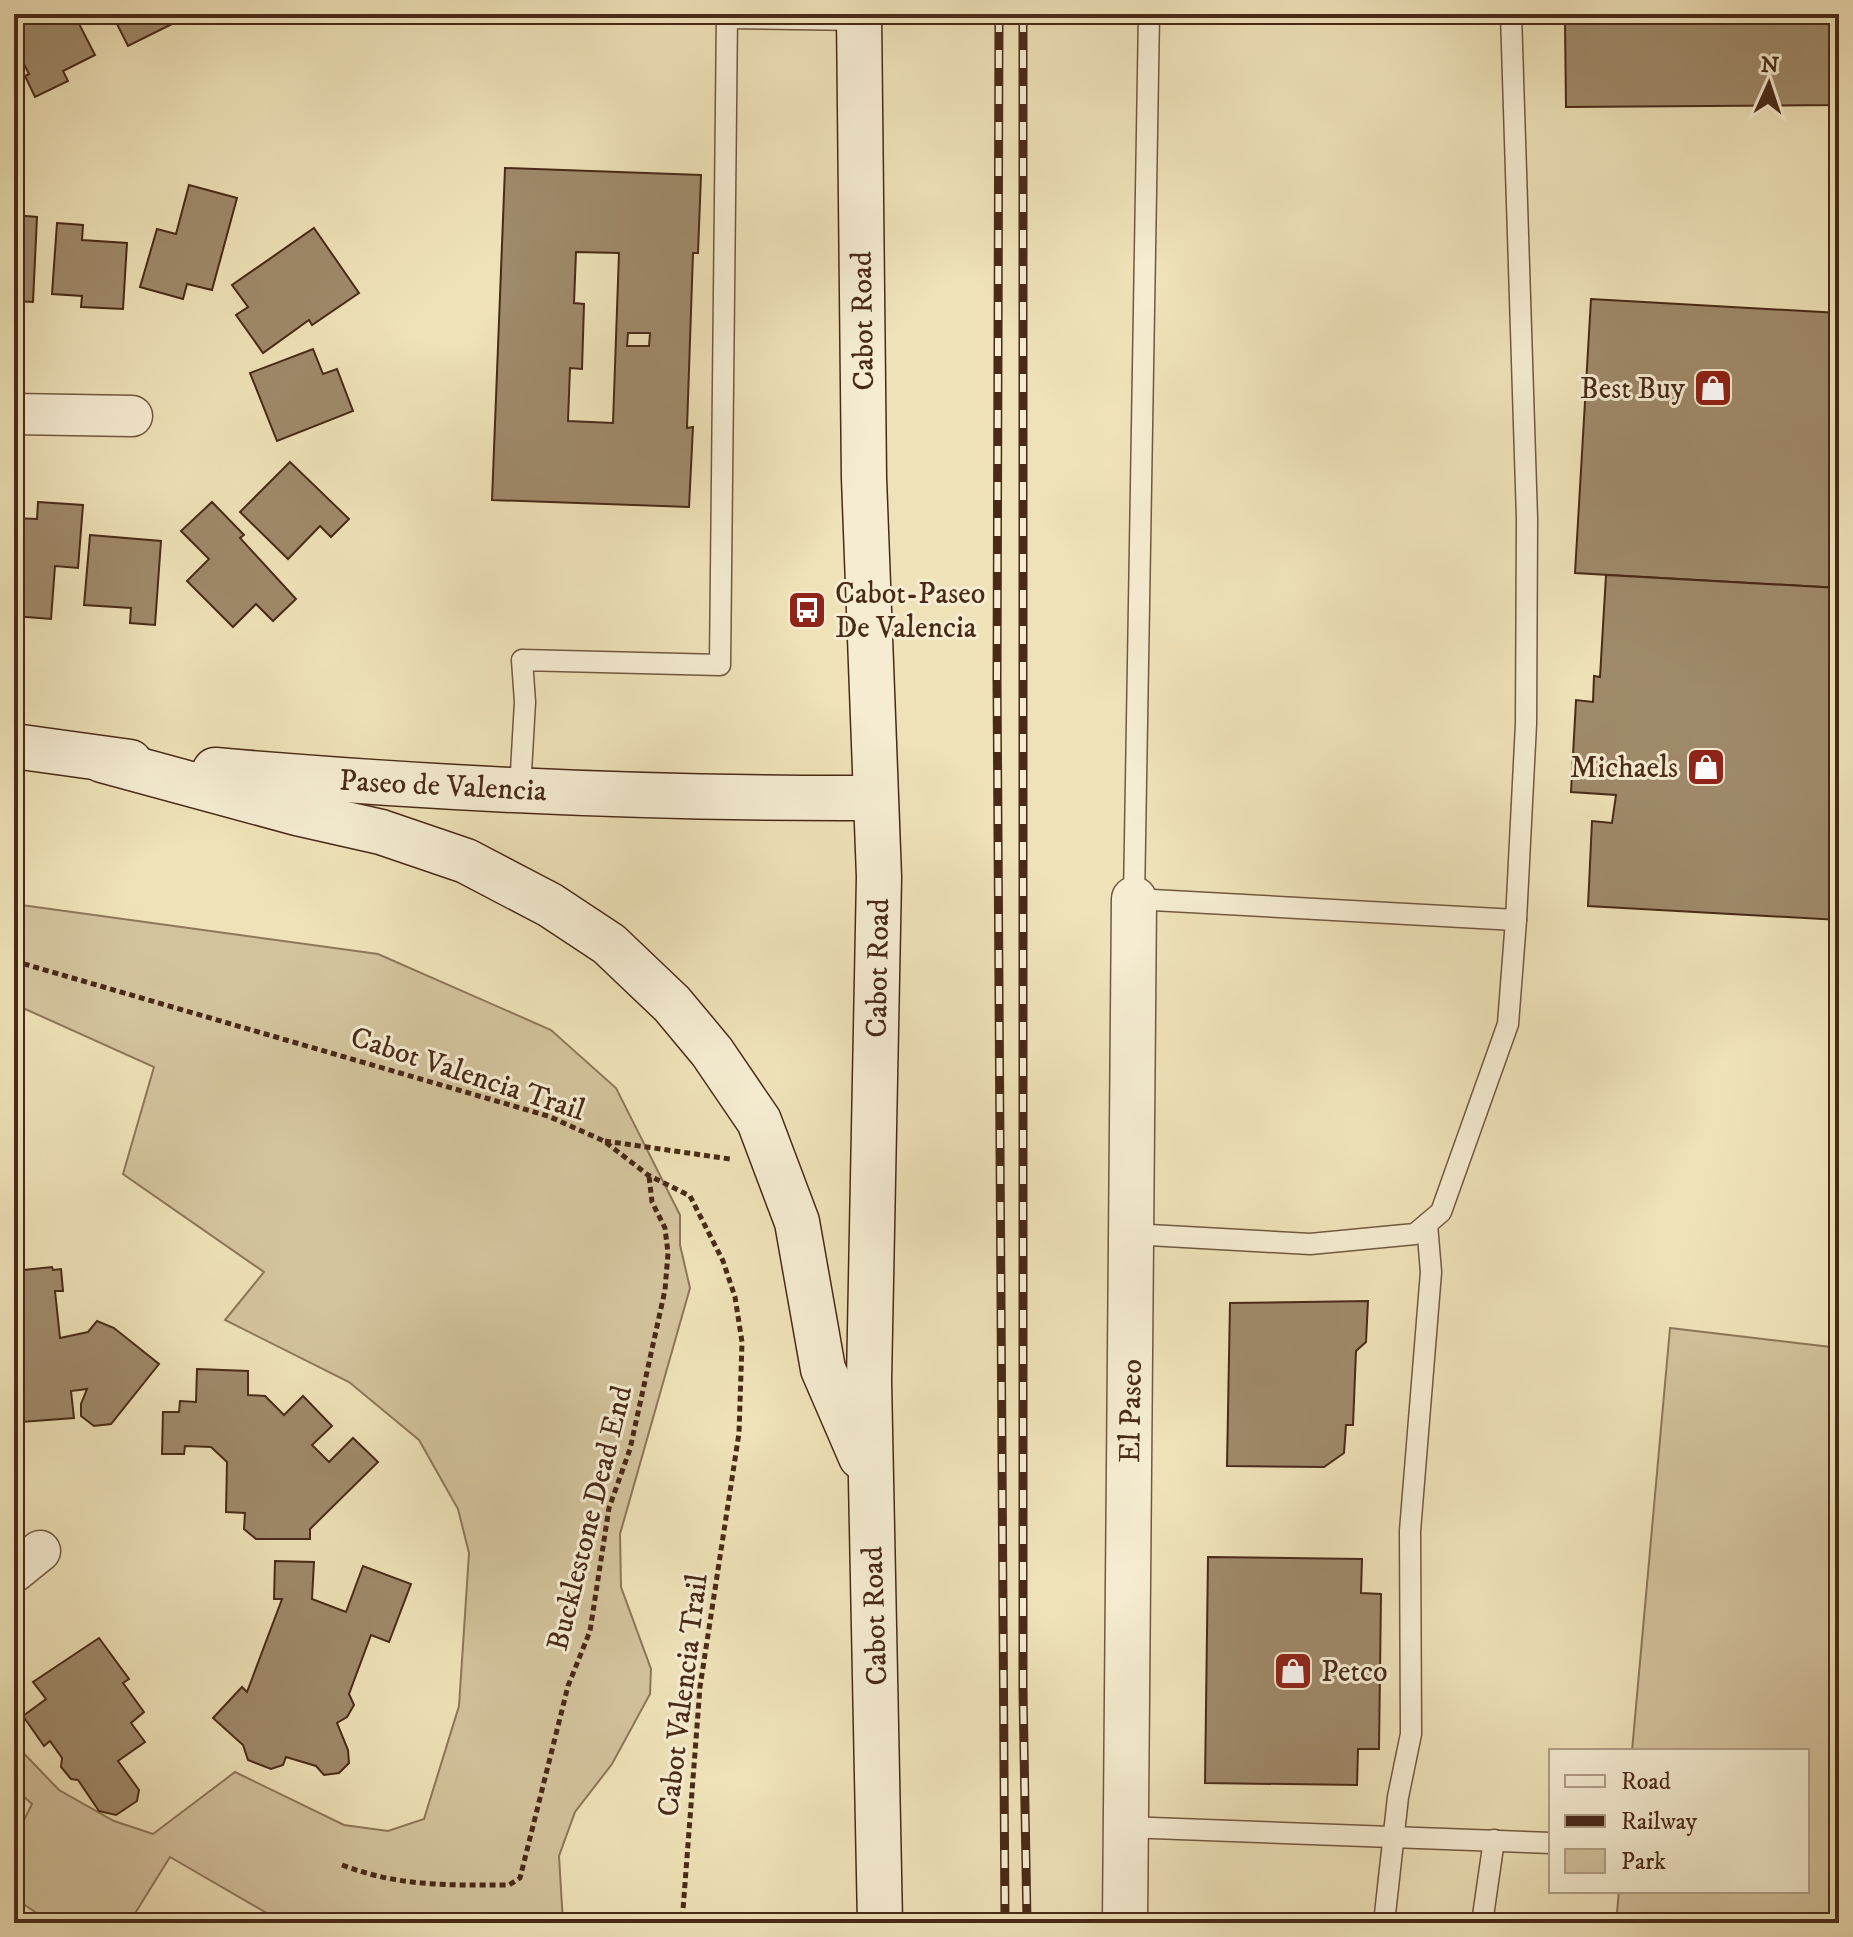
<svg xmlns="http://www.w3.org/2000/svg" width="1853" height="1937" viewBox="0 0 1853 1937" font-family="'IM FELL DW Pica',serif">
<rect width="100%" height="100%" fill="#efe2b8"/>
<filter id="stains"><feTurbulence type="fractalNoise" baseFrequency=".0025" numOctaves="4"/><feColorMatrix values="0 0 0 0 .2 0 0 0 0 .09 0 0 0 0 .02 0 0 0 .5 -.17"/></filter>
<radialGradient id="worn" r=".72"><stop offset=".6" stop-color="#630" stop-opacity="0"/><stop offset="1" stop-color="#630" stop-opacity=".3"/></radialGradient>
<g fill="#d3c39d" stroke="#8e765a" stroke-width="2">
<path d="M14 904 378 954 551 1030 616 1088 680 1215V1245L690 1288 620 1534 621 1587 651 1669 650 1694 612 1764 575 1812 559 1856 563 1923H284L170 1857 129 1923H52L14 1898V1840L32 1804 14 1788V1743L59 1790 114 1821 153 1834 235 1772 344 1825 388 1831 424 1819 459 1706 469 1553 458 1509 419 1440 349 1382 225 1320 264 1272 123 1174 154 1067 14 1004Z"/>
<path d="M1670 1328 1839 1348V1923H1616L1619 1891H1807V1751H1632Z"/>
</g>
<g fill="#9f8a6b" stroke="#492a18" stroke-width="2" fill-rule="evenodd">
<path d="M14 14H74L95 55 63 71 68 81 35 97 25 76 29 74 14 44Z"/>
<path d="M112 14H169L174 23 128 46Z"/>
<path d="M1537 14H1839V105L1566 107 1565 24H1537Z"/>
<path d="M505 168 701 175 698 253H693L687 428 693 427 689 507 492 500ZM576 252 619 253 613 423 568 421 570 368 582 369 584 304 574 303ZM628 333H650L649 346H627Z"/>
<path d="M189 185 237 198 212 290 187 284 183 299 140 287 157 229 176 234Z"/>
<path d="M14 215 37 217 33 302 14 301Z"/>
<path d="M57 223 83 225 82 240 127 243 123 309 81 307 82 296 52 294Z"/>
<path d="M314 228 359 293 312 325 309 320 263 353 236 315 248 307 232 285Z"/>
<path d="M1591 299 1839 313V588L1575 573Z"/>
<path d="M313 349 323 374 337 369 353 411 277 441 250 373Z"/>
<path d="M290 462 349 519 331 537 320 526 288 559 240 512Z"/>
<path d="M38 502 83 505 78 568 55 566 51 619 14 616V518L37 519Z"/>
<path d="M212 502 244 535 240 538 296 599 273 621 256 604 233 627 187 581 209 559 181 531Z"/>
<path d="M90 535 161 541 155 625 130 623 131 608 84 605Z"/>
<path d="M1606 575 1839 588V920L1588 906 1592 821 1612 823 1616 795 1571 792 1576 700 1593 702 1594 676 1600 677Z"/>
<path d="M52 1267 53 1270 61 1269 63 1291H55L60 1338 88 1332 97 1321 114 1328 159 1364 111 1424 94 1426 81 1416V1404L87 1389 71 1391 74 1418 21 1422 14 1352V1271Z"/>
<path d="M1368 1301 1366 1342 1356 1351 1353 1425H1346L1344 1453 1324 1467 1227 1466 1230 1303Z"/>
<path d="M197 1369 248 1371V1395L265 1396 284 1415 303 1396 332 1426 312 1445 329 1462 353 1438 378 1462 310 1529V1539H256L244 1529 245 1513 226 1512 227 1462 211 1447 185 1446 184 1454H162L163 1412H179L180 1401 196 1402Z"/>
<path d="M1208 1557 1362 1559 1361 1593 1381 1594 1379 1749H1358L1357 1785 1205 1783Z"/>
<path d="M275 1561 314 1562 312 1599 346 1612 363 1566 411 1584 389 1642 371 1635 349 1694 354 1705 347 1717 337 1723 348 1750 349 1763 339 1773 324 1775 316 1766 286 1757 283 1765 271 1769 248 1760 243 1745 213 1718 242 1687 247 1692 282 1599H274Z"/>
<path d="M99 1638 129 1679 123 1683 144 1712 131 1723 145 1742 118 1761 139 1790 137 1801 116 1815 99 1811 78 1780 71 1779 61 1767 62 1758 50 1741 44 1746 23 1716 46 1699 33 1682Z"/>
</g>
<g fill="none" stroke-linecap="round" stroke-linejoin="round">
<defs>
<g id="service">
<path d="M1511 14 1527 519 1526 724 1516 920"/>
<path d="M727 18 859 20"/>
<path d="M520 789 525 702 522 660 720 665 727 14"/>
<path d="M1131 1234 1310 1244 1415 1234 1441 1212 1508 1024 1516 920 1134 899 1149 14"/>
<path d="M1126 1827 1551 1843"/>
<path d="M1384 1923 1398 1797 1411 1734 1410 1531 1431 1272 1427 1224"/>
<path d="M1482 1923 1494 1840"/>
</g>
<g id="minor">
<path d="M14 414 132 416"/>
<path d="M14 1572 40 1551"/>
</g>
<path id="tertiary" d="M1125 1923 1134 899"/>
<g id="secondary">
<path d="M859 14 864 478 879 877 869 1381 880 1923"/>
<path d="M14 746 130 762"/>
<path d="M102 760 297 813 381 832 466 861 550 905 609 944 672 1004 712 1052 759 1121 797 1222 823 1369 861 1457"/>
<path d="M215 770C434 789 655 799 874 798"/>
</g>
</defs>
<use href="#service" stroke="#725840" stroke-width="23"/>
<use href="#minor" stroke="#725840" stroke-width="43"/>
<use href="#tertiary" stroke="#725840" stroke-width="47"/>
<use href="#secondary" stroke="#492a18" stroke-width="47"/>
<g stroke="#492a18" stroke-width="5" stroke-dasharray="6 4" stroke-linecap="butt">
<path d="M14 961 548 1116 604 1141 648 1175 690 1196 723 1261 735 1297 742 1342 739 1433 700 1687 682 1923"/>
<path d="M605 1141 730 1159"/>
<path d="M342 1865C400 1887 448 1885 509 1885L520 1878 568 1686 590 1631 609 1508 630 1449 665 1290 668 1253 665 1228 652 1202 649 1176"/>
</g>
<use href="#service" stroke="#f5ecd1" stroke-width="20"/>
<use href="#minor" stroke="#f5ecd1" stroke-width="40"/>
<use href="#tertiary" stroke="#f5ecd1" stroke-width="44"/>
<use href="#secondary" stroke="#f5ecd1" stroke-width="44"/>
<defs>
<g id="rail">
<path d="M999 14 997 680 1005 1923"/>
<path d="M1023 14V1690L1027 1923"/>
</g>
</defs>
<use href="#rail" stroke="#492a18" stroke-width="9"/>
<use href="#rail" stroke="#f5ecd1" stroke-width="6" stroke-dasharray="18" stroke-linecap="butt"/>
</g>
<defs>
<symbol id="shop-square" viewBox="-11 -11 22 22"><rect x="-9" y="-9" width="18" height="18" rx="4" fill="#8f2418" stroke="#f5ecd1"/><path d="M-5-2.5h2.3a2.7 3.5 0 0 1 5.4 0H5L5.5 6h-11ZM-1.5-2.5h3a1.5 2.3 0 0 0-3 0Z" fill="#fff"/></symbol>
<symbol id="bus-square" viewBox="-11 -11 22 22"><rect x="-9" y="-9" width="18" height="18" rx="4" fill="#8f2418" stroke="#f5ecd1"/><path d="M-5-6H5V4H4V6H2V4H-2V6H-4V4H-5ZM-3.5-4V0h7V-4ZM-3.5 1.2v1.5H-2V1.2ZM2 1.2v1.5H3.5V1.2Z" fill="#fff"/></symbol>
</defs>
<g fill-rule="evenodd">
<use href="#shop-square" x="1691" y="366" width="44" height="44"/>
<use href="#bus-square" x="785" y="588" width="44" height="44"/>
<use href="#shop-square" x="1684" y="745" width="44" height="44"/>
<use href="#shop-square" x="1271" y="1649" width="44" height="44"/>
</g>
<g text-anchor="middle" stroke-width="6" stroke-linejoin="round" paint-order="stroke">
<g font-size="30" fill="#492a18" stroke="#f5ecd1">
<text transform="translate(862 321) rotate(-91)" y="10">Cabot Road</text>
<text transform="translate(443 785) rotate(3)" y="10">Paseo de Valencia</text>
<text transform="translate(877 968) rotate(-89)" y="10">Cabot Road</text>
<text transform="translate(468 1073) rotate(18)" y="10">Cabot Valencia Trail</text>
<text transform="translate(1130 1411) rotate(-89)" y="10">El Paseo</text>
<text transform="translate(589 1518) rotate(-76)" y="10">Bucklestone Dead End</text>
<text transform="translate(874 1616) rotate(-92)" y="10">Cabot Road</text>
<text transform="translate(682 1695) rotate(-83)" y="10">Cabot Valencia Trail</text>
</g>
<g font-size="30" fill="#492a18" stroke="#f5ecd1" text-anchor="end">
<text x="1685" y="398">Best Buy</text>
<text x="835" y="603" text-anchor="start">Cabot-Paseo<tspan x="835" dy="34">De Valencia</tspan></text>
<text x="1678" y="777">Michaels</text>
<text x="1321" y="1681" text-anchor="start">Petco</text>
</g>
</g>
<rect width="1853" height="1937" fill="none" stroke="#efe2b8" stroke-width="48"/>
<rect x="16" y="16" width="1821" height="1905" fill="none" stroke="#492a18" stroke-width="4"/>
<rect x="24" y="24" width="1805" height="1889" fill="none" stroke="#492a18" stroke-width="2"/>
<rect x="1549" y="1749" width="260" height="144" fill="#f5ecd1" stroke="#b09e87" stroke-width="2"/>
<rect x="1565" y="1775" width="40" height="12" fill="#f5ecd1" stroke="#b09e87" stroke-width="2"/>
<text x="1621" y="1789" font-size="24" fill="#492a18">Road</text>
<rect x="1565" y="1815" width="40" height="12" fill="#492a18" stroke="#b09e87" stroke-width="2"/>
<text x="1621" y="1829" font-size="24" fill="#492a18">Railway</text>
<rect x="1565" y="1849" width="40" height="24" fill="#d3c39d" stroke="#b09e87" stroke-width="2"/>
<text x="1621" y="1869" font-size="24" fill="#492a18">Park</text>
<g transform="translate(1769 84) rotate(3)" stroke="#f5ecd1" stroke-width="6" paint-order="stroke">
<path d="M0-6L14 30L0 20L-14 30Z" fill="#492a18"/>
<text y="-12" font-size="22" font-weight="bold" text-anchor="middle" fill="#492a18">N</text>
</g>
<rect width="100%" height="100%" filter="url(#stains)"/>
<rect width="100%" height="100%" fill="url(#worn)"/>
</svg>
